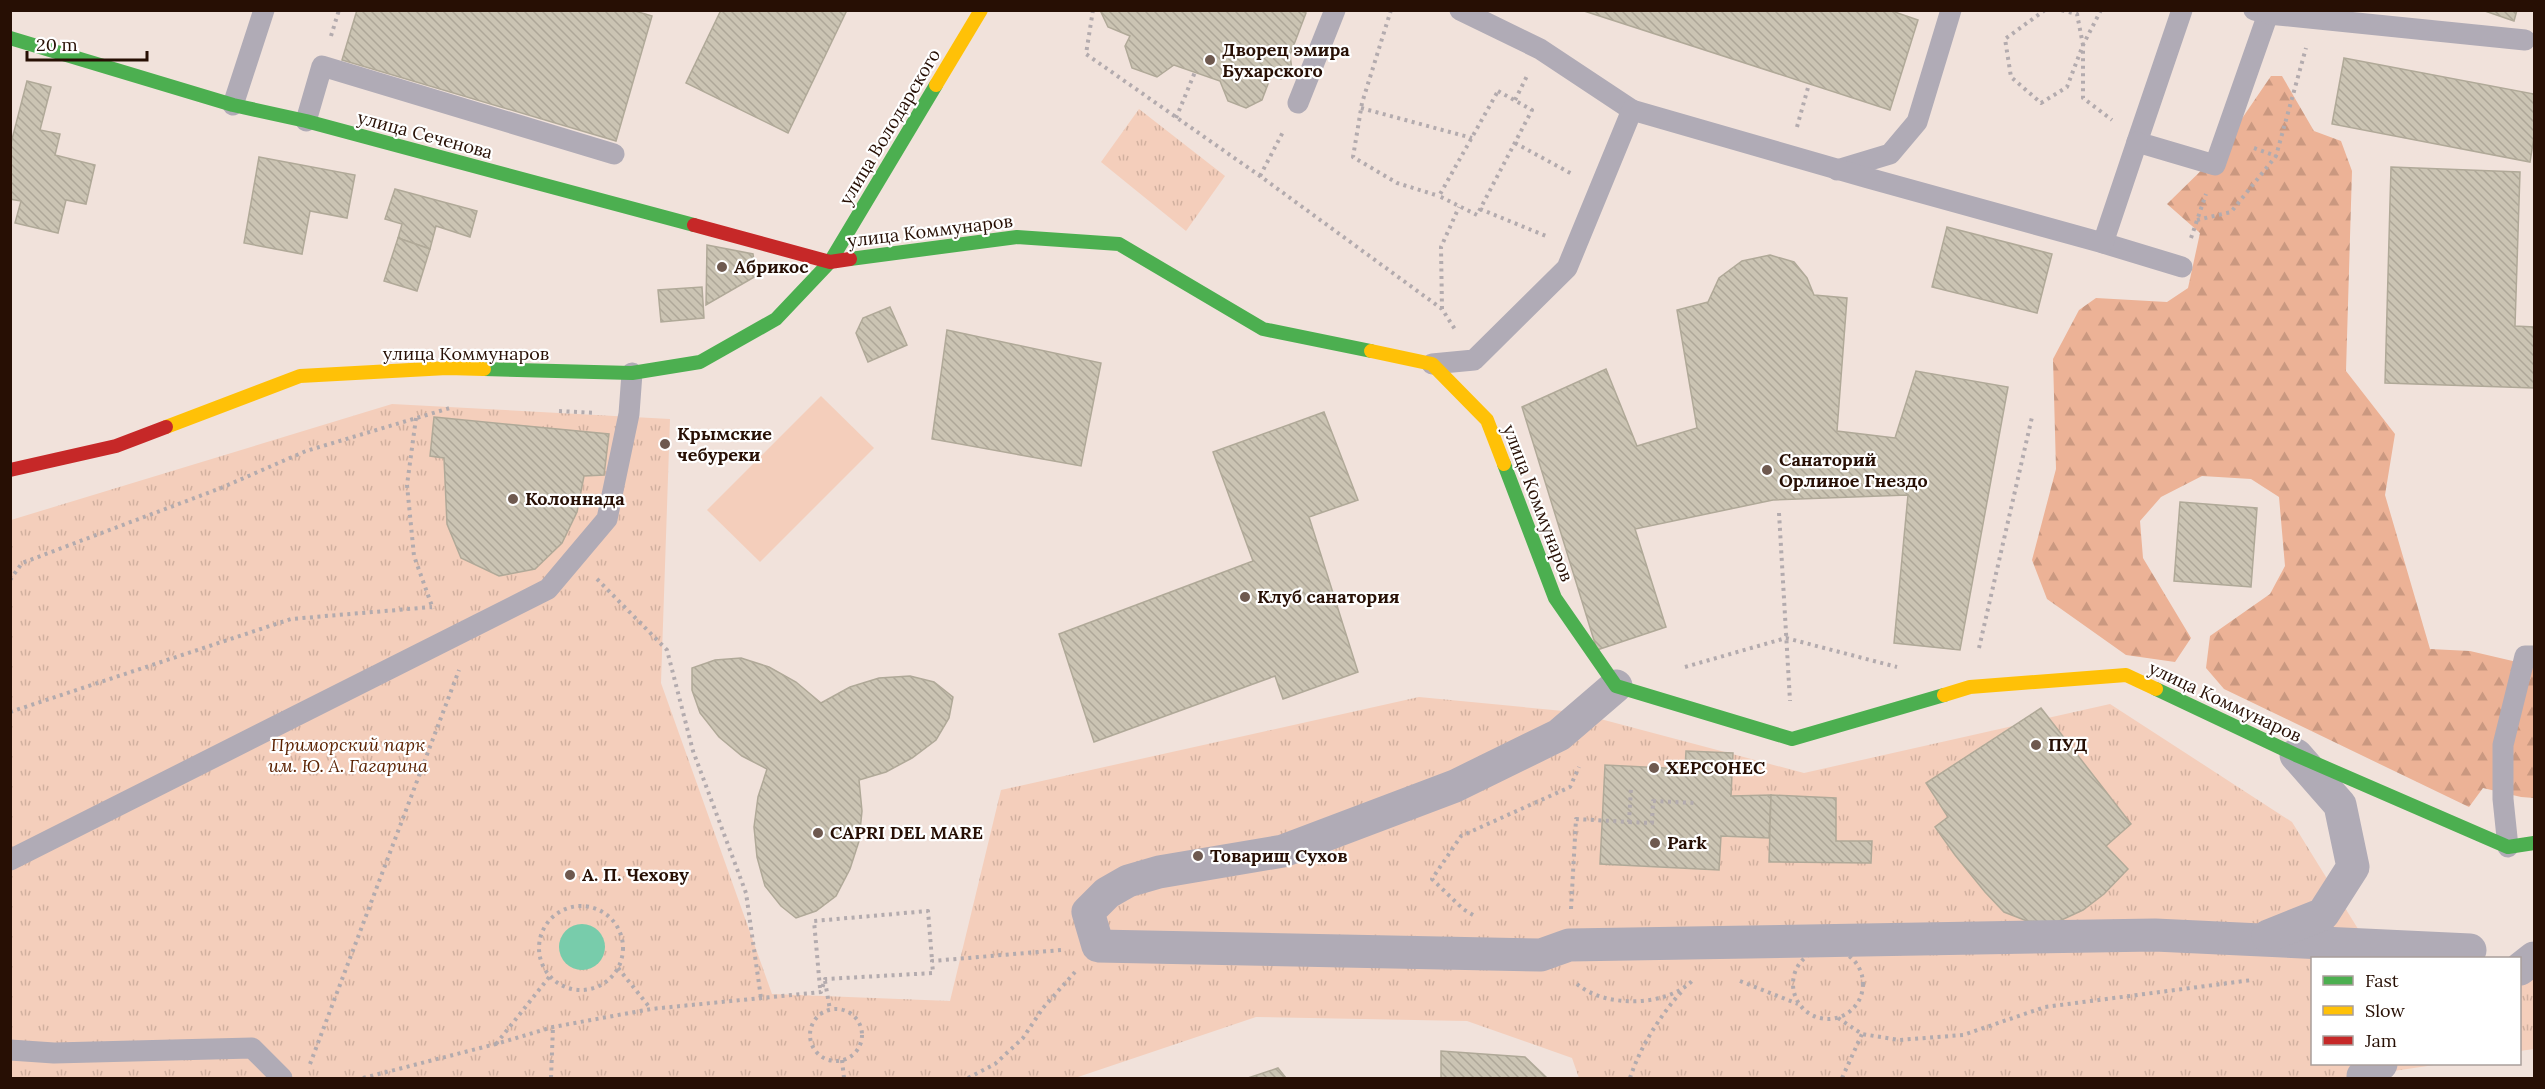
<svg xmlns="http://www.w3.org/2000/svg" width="2545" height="1089" viewBox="0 0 2545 1089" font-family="Lora,serif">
<defs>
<pattern id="forest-firs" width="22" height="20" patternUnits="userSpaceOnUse" patternTransform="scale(1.5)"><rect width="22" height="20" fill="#ecb296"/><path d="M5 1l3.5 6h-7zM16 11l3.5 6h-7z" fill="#ca9880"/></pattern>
<pattern id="park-tufts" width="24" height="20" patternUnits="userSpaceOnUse" patternTransform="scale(1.5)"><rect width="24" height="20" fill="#f4cebb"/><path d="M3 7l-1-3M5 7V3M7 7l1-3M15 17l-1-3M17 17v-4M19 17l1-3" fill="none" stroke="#d1b09f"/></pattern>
<pattern id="building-back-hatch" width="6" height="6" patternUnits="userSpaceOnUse" patternTransform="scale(1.5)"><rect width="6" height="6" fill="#cbc4b3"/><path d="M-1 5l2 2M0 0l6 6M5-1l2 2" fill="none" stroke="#aea798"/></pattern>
</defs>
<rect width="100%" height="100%" fill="#f1e2db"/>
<path fill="url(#forest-firs)" d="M2271 76H2282L2314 131 2341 141 2352 171 2346 371 2395 434 2385 495 2430 649 2470 651 2534 666V798L2521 797 2483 788 2469 807 2224 689 2206 668 2210 636 2270 594 2285 566 2279 497 2251 479 2202 476 2161 497 2140 521 2143 558 2191 638 2175 662 2126 655 2047 599 2032 560 2056 469 2053 359 2079 310 2096 298 2167 302 2188 288 2200 233 2167 204 2217 155Z"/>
<g fill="url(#park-tufts)">
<path d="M1139 109 1225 176 1186 231 1101 162Z"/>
<path d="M392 404 670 419 661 683 772 994 950 1001 1001 790 1419 697 1574 712 1804 773 2110 704 2292 822 2376 958H2312V1064H2441L2346 1078H1579L1572 1058 1467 1021 1256 1017 1075 1078H11V520Z"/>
<path d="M2534 960V1049L2520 1051V962Z"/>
</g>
<path fill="#f4cebb" d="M821 396 874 448 760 562 707 510Z"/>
<circle fill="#78ccab" cx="582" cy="947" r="23"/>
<g fill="url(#building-back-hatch)" stroke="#b0a998" stroke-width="1.5">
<path d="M357 10H632L652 16 616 141 342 60Z"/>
<path d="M721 10H847L788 133 686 83Z"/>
<path d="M1100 10H1299L1306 13 1290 55 1292 70 1281 79 1271 76 1262 100 1246 108 1228 101 1220 81 1174 65 1157 77 1132 68 1125 46 1130 36 1108 27Z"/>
<path d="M1581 10H1889L1918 20 1890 110Z"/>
<path d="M2482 10H2517L2514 21Z"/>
<path d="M2344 58 2534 94V137L2530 162 2332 124Z"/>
<path d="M27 81 51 87 40 130 60 134 55 155 95 165 86 204 66 200 58 233 15 223 21 201 10 199V147Z"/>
<path d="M259 157 355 175 347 218 310 211 302 254 244 243Z"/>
<path d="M2391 167 2520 172 2515 326 2534 327V388L2385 383Z"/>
<path d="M395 189 477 211 470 237 436 226 430 249 398 238 402 224 385 219Z"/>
<path d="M1947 227 2052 254 2037 313 1932 287Z"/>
<path d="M398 238 430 249 417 291 384 281Z"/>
<path d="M707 245 753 254 756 276 706 305Z"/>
<path d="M1770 255 1794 262 1807 278 1814 295 1847 298 1837 431 1895 438 1916 371 2008 387 1960 650 1894 643 1908 495 1773 500 1635 529 1666 627 1597 650 1522 407 1606 369 1637 446 1697 428 1677 310 1708 302 1719 278 1742 261Z"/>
<path d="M702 287 704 318 661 322 658 290Z"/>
<path d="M890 307 907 345 868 362 856 333 863 318Z"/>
<path d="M947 330 1101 363 1081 466 932 439Z"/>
<path d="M1324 412 1358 500 1309 517 1358 672 1283 699 1275 676 1094 742 1059 634 1253 561 1213 452Z"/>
<path d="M434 417 609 434 604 475 584 476 577 512 562 543 535 569 499 576 461 558 447 524 444 458 430 456Z"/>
<path d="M2180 502 2257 508 2251 587 2174 581Z"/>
<path d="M741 658 769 667 796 682 821 703 850 687 879 678 910 676 934 682 953 697 949 718 936 740 912 758 886 772 859 780 862 811 859 841 850 869 836 896 816 911 796 918 781 906 765 886 757 857 754 827 758 797 767 769 742 756 719 737 700 713 692 690V668L715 660Z"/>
<path d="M2041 708 2131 824 2106 846 2128 869 2104 894 2083 910 2055 923 2027 921 2004 912 1985 892 1955 855 1935 827 1948 817 1926 783Z"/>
<path d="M1686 751 1733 753 1731 796 1771 795 1769 838 1721 836 1719 870 1600 864 1605 765 1685 769Z"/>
<path d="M1771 795 1836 798V841H1872L1871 863 1769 862Z"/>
<path d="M1441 1051 1525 1057 1547 1078H1441Z"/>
<path d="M1278 1068 1286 1078H1248Z"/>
</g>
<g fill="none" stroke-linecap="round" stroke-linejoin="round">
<g stroke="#b3abae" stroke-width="4" stroke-dasharray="3 4.5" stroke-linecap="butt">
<path d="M1093 10 1086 54 1260 176 1442 309 1456 331"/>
<path d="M1391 10 1362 103 1353 157 1397 183 1439 196"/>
<path d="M2045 10 2005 39 2011 77 2041 103 2067 87 2083 45 2077 14 2060 10"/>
<path d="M2101 10 2083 45V98L2112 120"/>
<path d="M331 36 339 10"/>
<path d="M1498 91 1532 110 1477 215 1439 196Z"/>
<path d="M1515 100 1527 76"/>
<path d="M1361 108 1472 138"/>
<path d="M1176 118 1195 72"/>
<path d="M1797 127 1809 84"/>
<path d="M1515 143 1572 174"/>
<path d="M2254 148 2276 156"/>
<path d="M1260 176 1284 130"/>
<path d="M1480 209 1546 236"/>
<path d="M2197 220 2231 212 2276 156 2306 48"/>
<path d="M2191 238 2206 194"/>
<path d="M1442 309 1441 247 1459 207"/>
<path d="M559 411 596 413"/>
<path d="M416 418 407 485 414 556 433 609"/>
<path d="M1779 513 1790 701"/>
<path d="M597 579 667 650 693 751 746 893 761 998"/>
<path d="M10 580 22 563 221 488 306 451 450 408"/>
<path d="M1979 648 2032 417"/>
<path d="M1685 667 1786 638 1897 667"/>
<path d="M10 712 291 619 432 607"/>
<path d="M1629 822 1652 823 1653 801 1696 803"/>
<circle cx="581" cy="948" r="42"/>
<path d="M1571 909 1576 819 1629 822 1631 788"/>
<path d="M1473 915 1463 909 1432 879 1461 836 1570 787 1579 767"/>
<circle cx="1828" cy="984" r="35"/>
<path d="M618 968 651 1009"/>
<path d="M825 981 830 1010"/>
<path d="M1740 981 1798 1004"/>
<path d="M1577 984C1605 1008 1666 1007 1692 981"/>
<path d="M820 988 814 921 928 911 932 960"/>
<circle cx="836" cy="1035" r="26"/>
<path d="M1838 1018 1862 1034 1899 1040 1963 1035 2045 1007 2252 980"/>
<path d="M496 1044 550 976"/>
<path d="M842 1060 844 1078"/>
<path d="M310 1064 459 670"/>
<path d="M363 1078 496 1044 553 1027 651 1009 821 992 825 979 933 973 932 961 1061 950"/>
<path d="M551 1078 553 1027"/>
<path d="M968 1078 995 1064 1023 1038 1043 1008 1075 972"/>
<path d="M1630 1078C1640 1047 1661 1014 1683 990"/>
<path d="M1842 1078 1862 1034"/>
</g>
<g stroke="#b0abb6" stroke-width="21">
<path d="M1460 10 1540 49 1632 110"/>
<path d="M2182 10 2137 142 2215 165 2268 14 2254 10"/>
<path d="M2268 14 2525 40"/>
<path d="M1298 103 1335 10"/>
<path d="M233 105 264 10"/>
<path d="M306 121 322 66 614 154"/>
<path d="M1837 170 1890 154 1917 122 1951 10"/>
<path d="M2103 243 2182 267"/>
<path d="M1432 364 1474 360 1567 268 1632 110 1868 178 2103 243 2137 142"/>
<path d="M2508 847 2503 799V745L2525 656H2534"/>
<path d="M10 860 548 589 607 519 629 414 632 373"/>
<path d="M10 1050 54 1053 252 1048 282 1078"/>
</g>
<g stroke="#b0abb6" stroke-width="33">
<path d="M1616 686 1559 735 1455 786 1283 851 1159 872 1128 881 1107 893 1088 912 1098 946 1541 955 1569 945 2155 935 2470 950 2463 958"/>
<path d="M2268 936 2323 914 2353 867 2340 805 2296 755"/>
<path d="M2520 969 2534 958"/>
<path d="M2373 1064 2363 1076 2381 1064"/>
</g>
<g stroke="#4caf50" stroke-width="14">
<path d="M10 38 233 105 306 121 694 225"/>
<path d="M850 259 1017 237 1119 244 1263 329 1371 351"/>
<path d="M484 369 632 373 700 362 776 319 830 262 936 85"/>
<path d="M1504 464 1555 598 1616 686 1792 739 1944 695"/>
<path d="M2156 689 2296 755 2508 847 2534 843"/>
</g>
<g stroke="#ffc107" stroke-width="14">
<path d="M936 85 981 10"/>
<path d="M1371 351 1432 364 1487 420 1504 464"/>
<path d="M166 427 300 376 447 368 484 369"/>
<path d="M1944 695 1970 687 2126 675 2156 689"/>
</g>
<g stroke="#c62828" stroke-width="14">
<path d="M694 225 830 262 850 259"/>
<path d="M10 470 116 446 166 427"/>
</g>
</g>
<g fill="#6e594f" stroke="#fff" stroke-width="2">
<circle cx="1210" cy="60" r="6"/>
<circle cx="722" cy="267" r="6"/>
<circle cx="665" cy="444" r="6"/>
<circle cx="1767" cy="470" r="6"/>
<circle cx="513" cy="499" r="6"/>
<circle cx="1245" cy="597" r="6"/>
<circle cx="2036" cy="745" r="6"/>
<circle cx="1654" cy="768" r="6"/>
<circle cx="818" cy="833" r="6"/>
<circle cx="1655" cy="843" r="6"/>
<circle cx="1198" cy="856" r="6"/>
<circle cx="570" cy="875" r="6"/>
</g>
<g text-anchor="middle" stroke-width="4.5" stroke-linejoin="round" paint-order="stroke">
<g font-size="18" font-weight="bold" fill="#270f04" stroke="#fff" text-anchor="start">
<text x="1222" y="56">Дворец эмира<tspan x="1222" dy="21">Бухарского</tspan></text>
<text x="734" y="273">Абрикос</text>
<text x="677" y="440">Крымские<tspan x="677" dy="21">чебуреки</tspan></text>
<text x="1779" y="466">Санаторий<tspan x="1779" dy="21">Орлиное Гнездо</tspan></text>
<text x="525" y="505">Колоннада</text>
<text x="1257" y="603">Клуб санатория</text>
<text x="2048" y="751">ПУД</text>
<text x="1666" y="774">ХЕРСОНЕС</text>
<text x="830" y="839">CAPRI DEL MARE</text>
<text x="1667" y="849">Park</text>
<text x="1210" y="862">Товарищ Сухов</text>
<text x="582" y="881">А. П. Чехову</text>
</g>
<g font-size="18" fill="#270f04" stroke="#fff">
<text transform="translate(890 127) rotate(-59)" y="6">улица Володарского</text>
<text transform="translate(425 135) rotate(15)" y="6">улица Сеченова</text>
<text transform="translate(930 231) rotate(-7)" y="6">улица Коммунаров</text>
<text x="466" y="360">улица Коммунаров</text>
<text transform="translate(1538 503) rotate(69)" y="6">улица Коммунаров</text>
<text transform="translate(2225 702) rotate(25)" y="6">улица Коммунаров</text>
</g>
<g font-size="18" font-style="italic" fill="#5b2100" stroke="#fff">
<text x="348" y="751">Приморский парк<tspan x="348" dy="21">им. Ю. А. Гагарина</tspan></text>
</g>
</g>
<rect width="2545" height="1089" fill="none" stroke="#270f04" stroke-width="24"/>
<rect x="2311" y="957" width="210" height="108" fill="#ffffff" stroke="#a99f9b" stroke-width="1.5"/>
<rect x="2323" y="976" width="30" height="9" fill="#4caf50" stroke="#a99f9b" stroke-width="1.5"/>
<text x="2365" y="987" font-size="18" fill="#270f04">Fast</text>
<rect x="2323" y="1006" width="30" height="9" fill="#ffc107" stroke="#a99f9b" stroke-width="1.5"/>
<text x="2365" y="1017" font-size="18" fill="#270f04">Slow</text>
<rect x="2323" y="1036" width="30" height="9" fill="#c62828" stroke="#a99f9b" stroke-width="1.5"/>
<text x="2365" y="1047" font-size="18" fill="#270f04">Jam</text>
<path d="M27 51v9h120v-9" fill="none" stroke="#270f04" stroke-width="3"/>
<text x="36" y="51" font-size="18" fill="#270f04" stroke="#ffffff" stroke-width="4.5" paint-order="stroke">20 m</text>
</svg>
